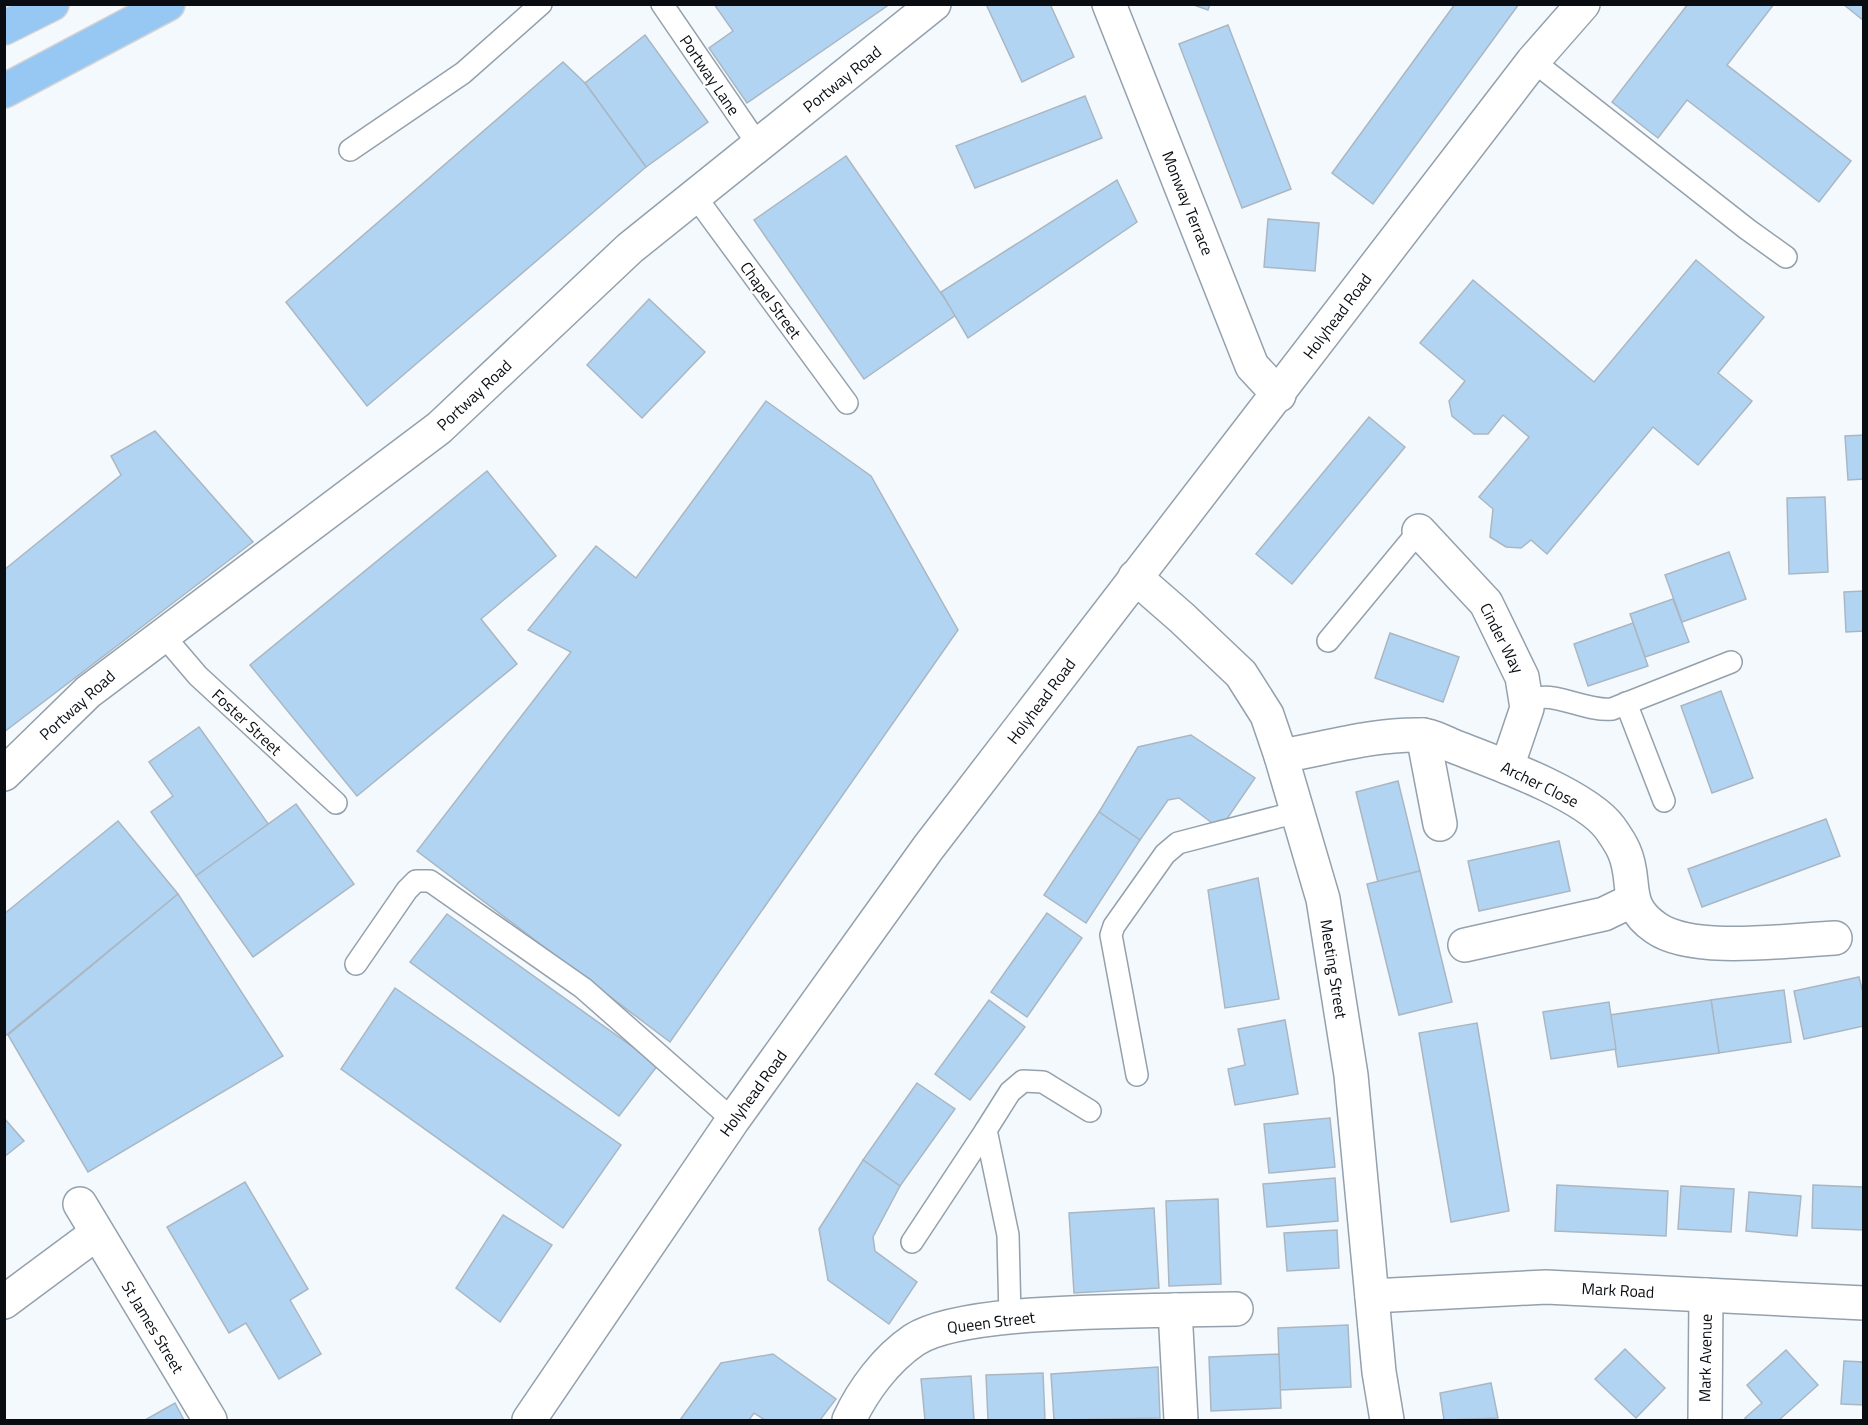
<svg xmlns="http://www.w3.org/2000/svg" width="1868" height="1425" viewBox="0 0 1868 1425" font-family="'Titillium Web',sans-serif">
<rect width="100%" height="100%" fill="#f4f9fe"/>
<g fill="#b2d4f3" stroke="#aab7c2" stroke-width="1.5">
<path d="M714 4H890L747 103 709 48 733 31Z"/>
<path d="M986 4H1050L1074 57 1022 82Z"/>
<path d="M1191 4H1210L1208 10Z"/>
<path d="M1455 4H1519L1373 204 1332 173Z"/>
<path d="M1688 4H1774L1727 65 1851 161 1819 202 1687 100 1658 138 1612 102Z"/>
<path d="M1843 4H1864V21Z"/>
<path d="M1228 25 1291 189 1242 208 1179 44Z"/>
<path d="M645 35 708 122 646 167 585 83Z"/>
<path d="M563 62 585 83 646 167 367 406 286 302Z"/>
<path d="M1085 96 1102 138 975 188 956 146Z"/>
<path d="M846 156 956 315 864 379 754 220Z"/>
<path d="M1117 180 1137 222 968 338 941 292Z"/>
<path d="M1268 219 1319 223 1315 271 1264 267Z"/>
<path d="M1696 260 1764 317 1718 373 1752 401 1698 465 1653 427 1547 554 1531 540 1521 548 1506 547 1490 537 1493 509 1479 497 1529 437 1503 415 1488 434H1474L1452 416 1449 401 1465 381 1420 343 1473 280 1594 382Z"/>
<path d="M649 299 705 352 642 418 587 365Z"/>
<path d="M766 401 871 476 958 630 670 1042 417 851 571 652 528 630 596 546 636 578Z"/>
<path d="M1369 417 1405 447 1292 584 1256 554Z"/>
<path d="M155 431 253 542 4 732V570L121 475 111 456Z"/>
<path d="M1864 435V479L1848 480 1845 436Z"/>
<path d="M487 471 556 556 481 619 517 664 357 796 250 665Z"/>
<path d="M1825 497 1828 572 1789 574 1787 498Z"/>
<path d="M1729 552 1746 599 1682 622 1665 575Z"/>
<path d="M1864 591V631L1846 632 1844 592Z"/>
<path d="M1673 599 1689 642 1645 657 1630 614Z"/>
<path d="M1633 623 1648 666 1588 686 1574 644Z"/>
<path d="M1390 633 1459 657 1443 702 1375 678Z"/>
<path d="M1721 691 1753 778 1712 793 1681 706Z"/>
<path d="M199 727 269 825 196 876 151 812 173 796 149 762Z"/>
<path d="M1191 735 1255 778 1220 829 1179 798 1168 800 1140 840 1099 812 1138 747Z"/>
<path d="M1398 781 1420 871 1378 882 1356 792Z"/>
<path d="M296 804 354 884 253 957 196 876Z"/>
<path d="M1099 812 1140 840 1086 923 1044 895Z"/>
<path d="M1826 819 1840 856 1702 907 1688 869Z"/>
<path d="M118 821 178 894 4 1037V914Z"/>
<path d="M1559 841 1570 891 1479 911 1468 861Z"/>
<path d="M1420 871 1452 1002 1399 1015 1367 884Z"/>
<path d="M1258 878 1279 999 1225 1008 1208 890Z"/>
<path d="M178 894 283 1056 88 1172 8 1035Z"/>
<path d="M1047 913 1082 938 1027 1017 991 992Z"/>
<path d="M447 914 658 1065 619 1116 410 962Z"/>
<path d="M1859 977 1864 997V1026L1804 1039 1794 991Z"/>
<path d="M395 988 621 1145 563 1228 341 1069Z"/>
<path d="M1784 990 1791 1042 1719 1053 1711 1000Z"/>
<path d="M989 1000 1025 1027 970 1100 935 1074Z"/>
<path d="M1711 1000 1719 1053 1618 1067 1610 1015Z"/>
<path d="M1609 1002 1616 1049 1551 1059 1543 1012Z"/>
<path d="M1285 1020 1298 1094 1235 1105 1228 1069 1245 1065 1238 1029Z"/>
<path d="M1477 1023 1509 1211 1451 1222 1419 1033Z"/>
<path d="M917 1083 955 1109 900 1186 863 1160Z"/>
<path d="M4 1118 24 1141 4 1157Z"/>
<path d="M1330 1118 1335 1167 1269 1173 1264 1124Z"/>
<path d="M863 1160 900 1186 873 1237 875 1251 917 1282 889 1324 828 1280 819 1229Z"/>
<path d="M1335 1178 1338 1221 1267 1227 1263 1184Z"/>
<path d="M245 1182 308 1289 290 1300 321 1354 279 1379 246 1323 229 1333 167 1227Z"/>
<path d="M1557 1185 1668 1191 1666 1236 1555 1231Z"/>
<path d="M1813 1185 1864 1187V1230L1812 1228Z"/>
<path d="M1681 1186 1734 1189 1731 1232 1678 1229Z"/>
<path d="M1749 1192 1801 1196 1797 1236 1746 1231Z"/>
<path d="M1218 1199 1221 1284 1169 1286 1166 1201Z"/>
<path d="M1154 1208 1159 1288 1074 1293 1069 1213Z"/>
<path d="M503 1215 552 1245 500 1322 456 1288Z"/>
<path d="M1337 1230 1339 1268 1287 1271 1284 1233Z"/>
<path d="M1348 1325 1351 1387 1280 1390 1278 1328Z"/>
<path d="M1625 1349 1665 1388 1636 1418 1595 1379Z"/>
<path d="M1786 1350 1818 1385 1779 1420H1747L1745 1418 1762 1403 1747 1385Z"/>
<path d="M773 1354 836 1399 820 1420H765L754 1413 749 1420H680L721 1363Z"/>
<path d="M1279 1354 1281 1408 1211 1411 1209 1357Z"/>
<path d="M1844 1361 1864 1362V1405L1841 1404Z"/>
<path d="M1158 1367 1160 1418 1054 1420 1051 1374Z"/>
<path d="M1043 1373 1045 1420H988L986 1375Z"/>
<path d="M971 1376 974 1420H925L921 1379Z"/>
<path d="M1491 1383 1498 1418 1444 1420 1440 1393Z"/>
<path d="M175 1403 184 1420H145Z"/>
</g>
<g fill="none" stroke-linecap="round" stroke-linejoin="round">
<defs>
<g id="service">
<path d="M662 4 759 146"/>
<path d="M1533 61 1747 229 1786 257"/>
<path d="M350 150 463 73 541 4"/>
<path d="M695 196 847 403"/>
<path d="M163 635 198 676 336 803"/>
<path d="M1328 641 1419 531"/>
<path d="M1626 703 1664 801"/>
<path d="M1527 708C1531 705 1535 700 1539 698 1555 693 1590 712 1612 709L1731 662"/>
<path d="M356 964 407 890 416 881H430L583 988 733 1120"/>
<path d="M1137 1075 1111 935 1114 926 1165 854 1178 843 1297 812"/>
<path d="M912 1242 986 1130"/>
<path d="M1010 1317 1008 1235 986 1130 1010 1092 1023 1081 1043 1082 1090 1111"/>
</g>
<g id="minor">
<path d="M1109 4 1252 366 1279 395"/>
<path d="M1419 531 1486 603 1522 677 1527 708 1507 767"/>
<path d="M1135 577 1182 618 1241 674 1267 715 1281 756 1323 899 1351 1075 1379 1372 1387 1420"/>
<path d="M1423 735 1440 824"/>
<path d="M1281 756C1327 748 1374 734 1420 735 1432 735 1447 744 1458 748 1497 763 1586 795 1610 828 1615 835 1621 844 1624 851 1638 882 1621 904 1656 928 1693 954 1790 940 1835 938"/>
<path d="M4 774 88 692 439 428 630 248 934 4"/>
<path d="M1465 945 1604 914 1633 900"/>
<path d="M80 1204 210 1420"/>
<path d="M1372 1296 1546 1287 1864 1303"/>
<path d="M4 1302 97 1233"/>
<path d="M1175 1310 1236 1309"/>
<path d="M849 1420C863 1390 886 1359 914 1340 960 1310 1116 1312 1175 1310L1181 1420"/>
<path d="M1705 1420 1706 1295"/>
</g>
<path id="tertiary" d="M529 1420 733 1120 928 848 1533 61 1583 4"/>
<g id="trunk">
<path d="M4 28 52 4"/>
<path d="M4 91 168 4"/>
</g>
</defs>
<use href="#service" stroke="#94a1ac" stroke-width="24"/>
<use href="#minor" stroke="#94a1ac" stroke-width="36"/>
<use href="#tertiary" stroke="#94a1ac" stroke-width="36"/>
<use href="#trunk" stroke="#d3d3d4" stroke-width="36"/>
<use href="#service" stroke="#fff" stroke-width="21"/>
<use href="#minor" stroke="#fff" stroke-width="33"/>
<use href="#tertiary" stroke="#fff" stroke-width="33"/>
<use href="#trunk" stroke="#96c8f3" stroke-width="33"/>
</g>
<g text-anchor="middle" stroke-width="4.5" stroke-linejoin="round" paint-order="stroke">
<g font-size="16" fill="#090d11" stroke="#fff">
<text transform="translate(710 75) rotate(56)" y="6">Portway Lane</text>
<text transform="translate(842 79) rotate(-39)" y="6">Portway Road</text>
<text transform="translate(1188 203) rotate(68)" y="6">Monway Terrace</text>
<text transform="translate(771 300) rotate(54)" y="6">Chapel Street</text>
<text transform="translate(1337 316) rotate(-53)" y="6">Holyhead Road</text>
<text transform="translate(474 395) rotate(-43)" y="6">Portway Road</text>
<text transform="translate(1502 638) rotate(63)" y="6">Cinder Way</text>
<text transform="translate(1041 701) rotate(-53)" y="6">Holyhead Road</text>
<text transform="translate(77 705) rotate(-42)" y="6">Portway Road</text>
<text transform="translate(247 722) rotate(43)" y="6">Foster Street</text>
<text transform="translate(1540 784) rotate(26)" y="6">Archer Close</text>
<text transform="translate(1334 969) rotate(81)" y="6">Meeting Street</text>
<text transform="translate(753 1093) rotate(-54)" y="6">Holyhead Road</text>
<text transform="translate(1618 1290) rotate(3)" y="6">Mark Road</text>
<text transform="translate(991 1322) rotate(-7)" y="6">Queen Street</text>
<text transform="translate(153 1327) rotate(59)" y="6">St James Street</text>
<text transform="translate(1705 1358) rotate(-89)" y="6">Mark Avenue</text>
</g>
</g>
<rect width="1868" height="1425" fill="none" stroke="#090d11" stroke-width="12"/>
</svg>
